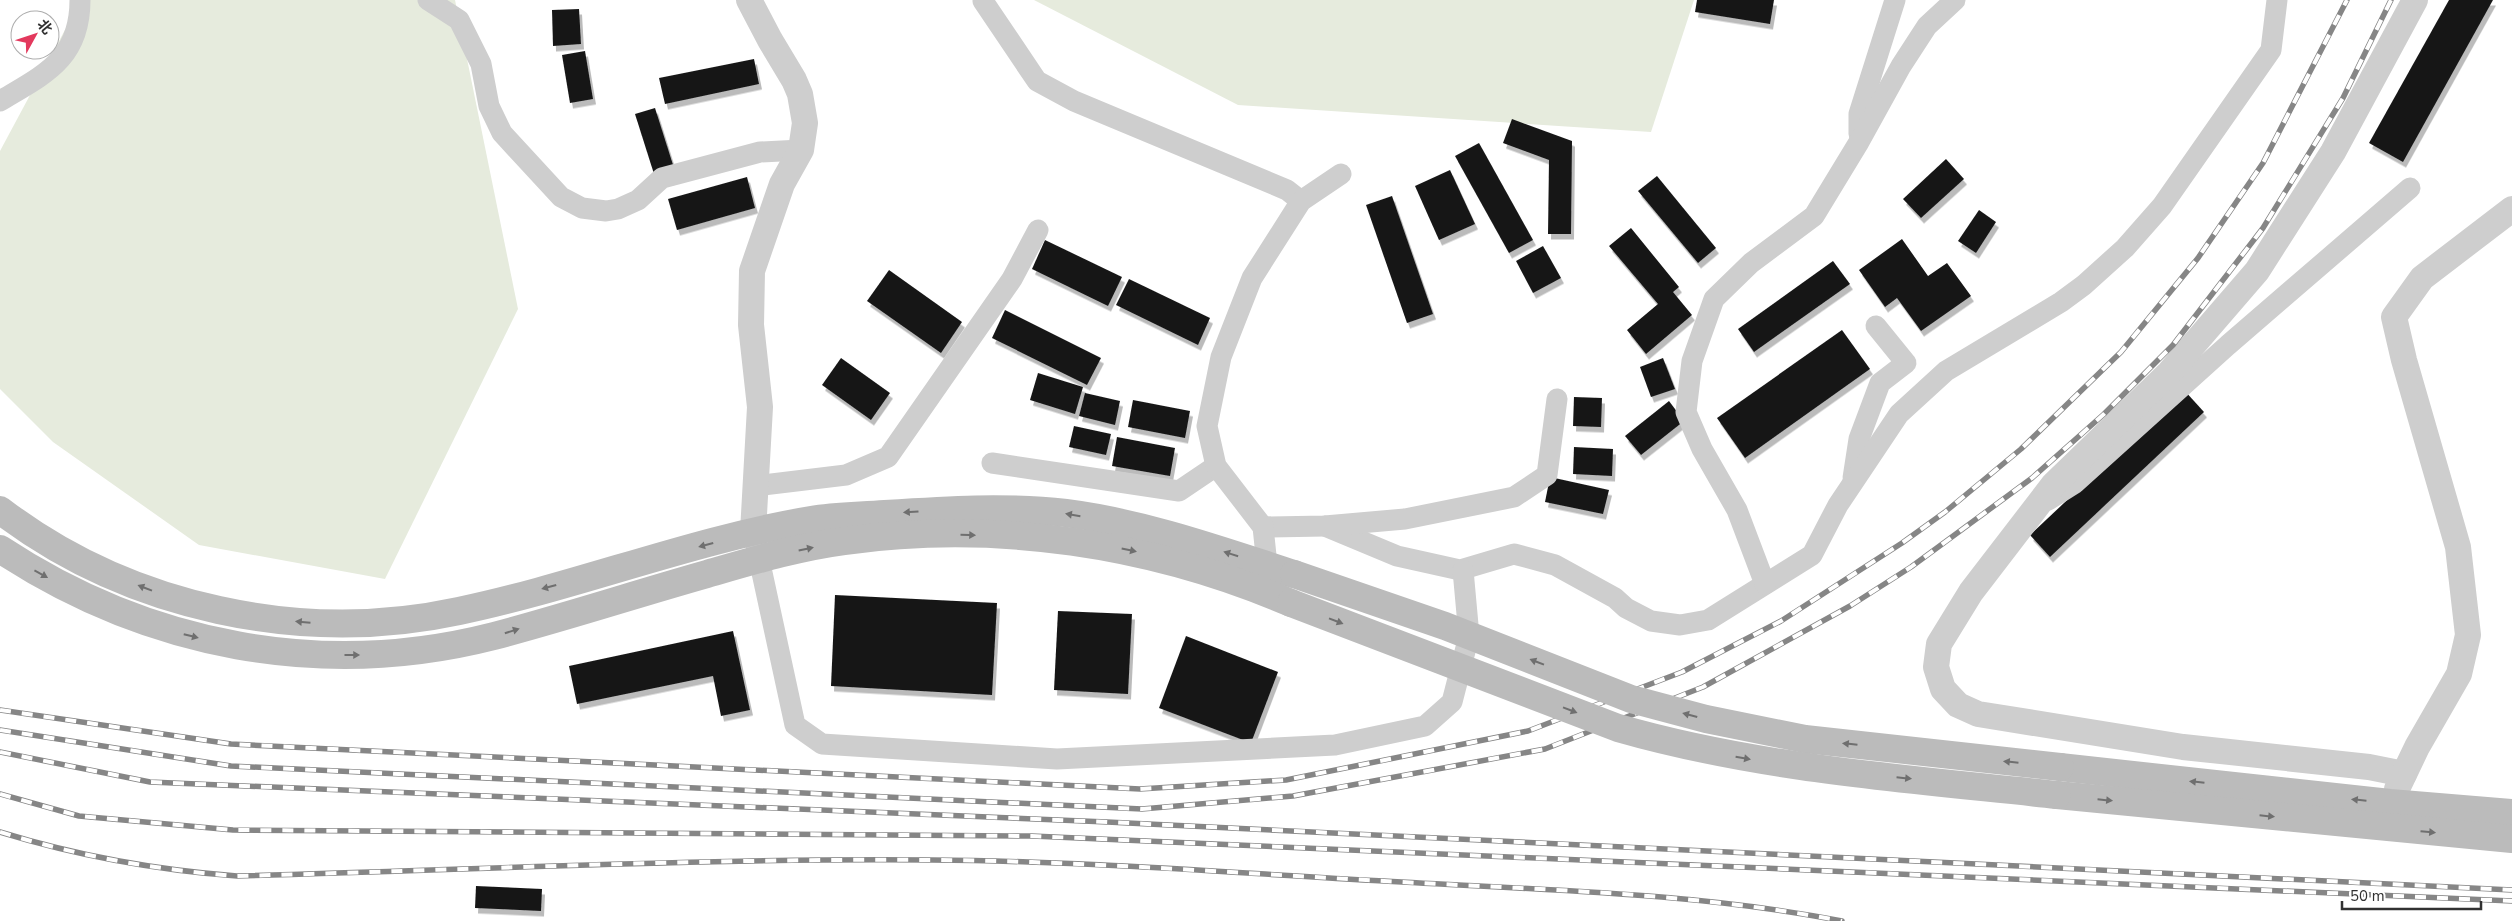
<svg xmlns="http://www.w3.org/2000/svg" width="2512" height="921" viewBox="0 0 2512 921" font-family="'Nunito Sans','Noto Sans SC',sans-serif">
<defs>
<filter id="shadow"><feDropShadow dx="3" dy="5.5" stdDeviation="0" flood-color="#0004"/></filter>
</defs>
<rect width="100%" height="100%" fill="#fff"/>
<g fill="#e6ebdd">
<path d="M81 0H455L518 309 385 579 199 545 53 442 0 389V151Z"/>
<path d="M1034 0H1694L1651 132 1238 105Z"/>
</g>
<g fill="#181818" filter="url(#shadow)">
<path d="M1697 0H1774L1770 24 1695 12Z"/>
<path d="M2449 0H2493L2403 162 2369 143Z"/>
<path d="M579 9 581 44 553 46 552 10Z"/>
<path d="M585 51 593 99 570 103 562 55Z"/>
<path d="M754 59 759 84 665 104 659 78Z"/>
<path d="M655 108 674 168 654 174 635 114Z"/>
<path d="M1512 119 1572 141 1571 234H1548L1549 160 1503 143Z"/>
<path d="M1479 143 1533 240 1509 253 1455 156Z"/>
<path d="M1946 159 1964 179 1921 218 1903 199Z"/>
<path d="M1450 170 1475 224 1439 240 1415 186Z"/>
<path d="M1657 176 1716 248 1698 263 1638 191Z"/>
<path d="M747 177 755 208 677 230 668 199Z"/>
<path d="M1392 196 1433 314 1407 323 1366 205Z"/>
<path d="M1979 210 1996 222 1976 253 1958 241Z"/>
<path d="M1631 228 1679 287 1673 292 1692 315 1646 354 1627 330 1658 304 1609 246Z"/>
<path d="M1902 239 1928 276 1947 263 1971 296 1921 331 1897 298 1885 307 1859 270Z"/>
<path d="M1045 240 1122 277 1108 306 1032 269Z"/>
<path d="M1543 246 1561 278 1533 293 1516 261Z"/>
<path d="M1833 261 1850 284 1754 352 1738 329Z"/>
<path d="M889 270 962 322 941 353 867 301Z"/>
<path d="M1129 279 1210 318 1198 345 1116 305Z"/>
<path d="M1005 310 1101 358 1087 385 992 338Z"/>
<path d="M1842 330 1870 369 1745 458 1717 418Z"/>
<path d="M841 358 890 393 871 420 822 385Z"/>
<path d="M1663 358 1675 389 1651 397 1640 367Z"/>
<path d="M1038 373 1083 387 1075 414 1030 400Z"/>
<path d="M2184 390 2204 412 2050 557 2030 535Z"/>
<path d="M1085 393 1120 401 1115 425 1079 416Z"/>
<path d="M1574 397 1602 398 1601 427 1573 426Z"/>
<path d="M1133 400 1190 411 1185 438 1128 427Z"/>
<path d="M1669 401 1684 421 1641 455 1625 436Z"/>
<path d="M1074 426 1111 434 1106 455 1069 447Z"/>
<path d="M1117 437 1175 448 1170 476 1112 466Z"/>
<path d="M1574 447 1613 449 1612 476 1573 474Z"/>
<path d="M1550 477 1609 490 1603 514 1545 502Z"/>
<path d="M835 595 997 603 992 695 831 686Z"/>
<path d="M1058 611 1132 614 1128 694 1054 690Z"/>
<path d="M733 631 750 710 721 716 713 676 577 704 569 666Z"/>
<path d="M1186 636 1278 672 1251 743 1159 708Z"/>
<path d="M476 886 542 889 541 911 475 908Z"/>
</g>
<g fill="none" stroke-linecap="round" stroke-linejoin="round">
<g stroke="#cecece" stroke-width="21">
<path d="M428 0 459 20 481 64 489 106 502 133 561 197 582 208 606 211 618 209 638 200 662 178 760 152 801 150"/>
<path d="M983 1 1037 81 1074 101 1287 190 1301 201"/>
<path d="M0 101C45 74 80 59 80 0"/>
<path d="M1859 134V114L1895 0"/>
<path d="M992 463 1179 491 1216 466"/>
<path d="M1853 478 1859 439 1880 383 1906 363 1876 326"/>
<path d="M755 486 846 475 888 457 1012 279 1038 230"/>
<path d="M2048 500 2075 483 2228 345 2410 188"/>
<path d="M1325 526 1397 556 1460 570 1514 554 1555 565 1615 598 1626 608 1651 621 1680 625 1708 620 1812 555 1838 505 1899 414 1946 371 2061 302 2084 285 2125 248 2162 206 2271 50 2277 0"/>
<path d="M1263 527 1325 526 1405 519 1514 497 1547 475 1557 399"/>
<path d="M756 545 795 725 822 744 1057 759 1335 745 1425 726 1452 702 1469 636 1463 570"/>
<path d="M1267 565 1263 527 1216 466 1207 426 1221 357 1252 278 1301 201 1341 174"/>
<path d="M1765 584 1737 510 1702 449 1686 412 1692 361 1714 299 1751 263 1814 216 1859 142 1901 66 1927 26 1955 0"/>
</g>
<g stroke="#cecece" stroke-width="26">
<path d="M749 0 770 40 794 80 800 94 805 123 801 150 782 184 752 271 751 325 760 407 753 532"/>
<path d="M2404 774 2369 767 2183 747 1978 714 1958 705 1943 689 1936 667 1939 644 1971 592 2054 484 2169 373 2257 271 2333 152 2415 0"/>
<path d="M2397 789 2417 747 2459 674 2468 635 2458 547 2404 360 2394 317 2422 278 2512 209"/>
</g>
<g stroke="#bbb" stroke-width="28">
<path d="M0 510C128 608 302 645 459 611 578 586 692 540 811 520 835 516 861 516 885 514 945 510 1006 506 1066 513 1144 523 1220 550 1294 574"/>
<path d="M0 549C147 646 322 680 494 636 566 617 636 594 707 574 752 561 798 547 844 541 996 520 1151 543 1291 603"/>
<path d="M2060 767 2390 803 2512 813"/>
<path d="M2057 795 2512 839"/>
</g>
<defs>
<g id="rail">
<path d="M0 710 231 744 1140 789 1286 780 1528 731 1682 672 1781 621 1902 543 1945 512 2021 449 2121 352 2198 258 2263 163 2347 0"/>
<path d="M0 730 231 766 1142 809 1293 796 1545 749 1703 687 1850 606 1911 567 2032 478 2104 414 2173 345 2263 228 2343 98 2391 0"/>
<path d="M0 752 150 782 1107 822 2512 890"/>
<path d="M0 794 79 816 233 830 1032 836 2512 901"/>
<path d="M0 832C78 856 156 870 237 876 469 870 701 858 932 860 1083 861 1234 873 1384 881 1537 890 1692 892 1842 921"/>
</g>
</defs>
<use href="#rail" stroke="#868686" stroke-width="5.5"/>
<use href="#rail" stroke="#fff" stroke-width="4" stroke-dasharray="11" stroke-linecap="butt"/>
<g stroke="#bbb" stroke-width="28">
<path d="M1294 574 1445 626 1631 699 1706 719 1805 739 2060 767"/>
<path d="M1291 603 1618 728C1761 769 1910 779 2057 795"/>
</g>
</g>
<defs><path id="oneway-solid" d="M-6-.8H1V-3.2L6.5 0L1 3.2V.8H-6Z" transform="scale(1.25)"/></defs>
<g fill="#6f6f6f">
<use href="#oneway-solid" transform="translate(911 512) rotate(176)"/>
<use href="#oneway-solid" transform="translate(1073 515) rotate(-170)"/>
<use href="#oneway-solid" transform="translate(968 535) rotate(2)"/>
<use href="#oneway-solid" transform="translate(706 545) rotate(165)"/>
<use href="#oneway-solid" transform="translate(806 549) rotate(-12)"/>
<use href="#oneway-solid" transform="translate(1129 550) rotate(12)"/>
<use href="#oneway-solid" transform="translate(1231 554) rotate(-162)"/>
<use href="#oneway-solid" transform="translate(41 574) rotate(29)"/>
<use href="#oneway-solid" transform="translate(549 587) rotate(165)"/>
<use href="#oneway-solid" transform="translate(145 588) rotate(-159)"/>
<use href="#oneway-solid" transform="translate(1336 621) rotate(21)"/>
<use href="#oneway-solid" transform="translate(303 622) rotate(-175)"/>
<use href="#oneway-solid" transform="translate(512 631) rotate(-17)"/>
<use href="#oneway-solid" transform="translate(191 636) rotate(14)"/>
<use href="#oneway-solid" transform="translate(352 655)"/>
<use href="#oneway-solid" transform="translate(1537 662) rotate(-159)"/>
<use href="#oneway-solid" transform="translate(1570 710) rotate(21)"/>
<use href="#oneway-solid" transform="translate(1690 715) rotate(-165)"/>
<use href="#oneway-solid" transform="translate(1850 744) rotate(-174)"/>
<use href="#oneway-solid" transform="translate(1743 758) rotate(10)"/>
<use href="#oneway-solid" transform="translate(2011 762) rotate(-174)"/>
<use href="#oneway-solid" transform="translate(1904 778) rotate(6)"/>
<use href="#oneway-solid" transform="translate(2197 782) rotate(-174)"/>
<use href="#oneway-solid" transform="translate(2105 800) rotate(6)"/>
<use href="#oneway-solid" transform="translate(2359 800) rotate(-174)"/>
<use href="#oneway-solid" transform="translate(2267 816) rotate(6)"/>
<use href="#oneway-solid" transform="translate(2428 832) rotate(5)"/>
</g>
<g transform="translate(35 35) rotate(50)"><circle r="24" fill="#ffffff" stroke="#adadad"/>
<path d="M0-4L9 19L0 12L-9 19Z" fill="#e3395d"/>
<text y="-8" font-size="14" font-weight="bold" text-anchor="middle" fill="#313131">北</text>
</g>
<path d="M2342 901v8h139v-8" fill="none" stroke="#313131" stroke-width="2.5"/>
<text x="2350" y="901" font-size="15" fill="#313131" stroke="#ffffff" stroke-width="4" paint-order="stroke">50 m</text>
</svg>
